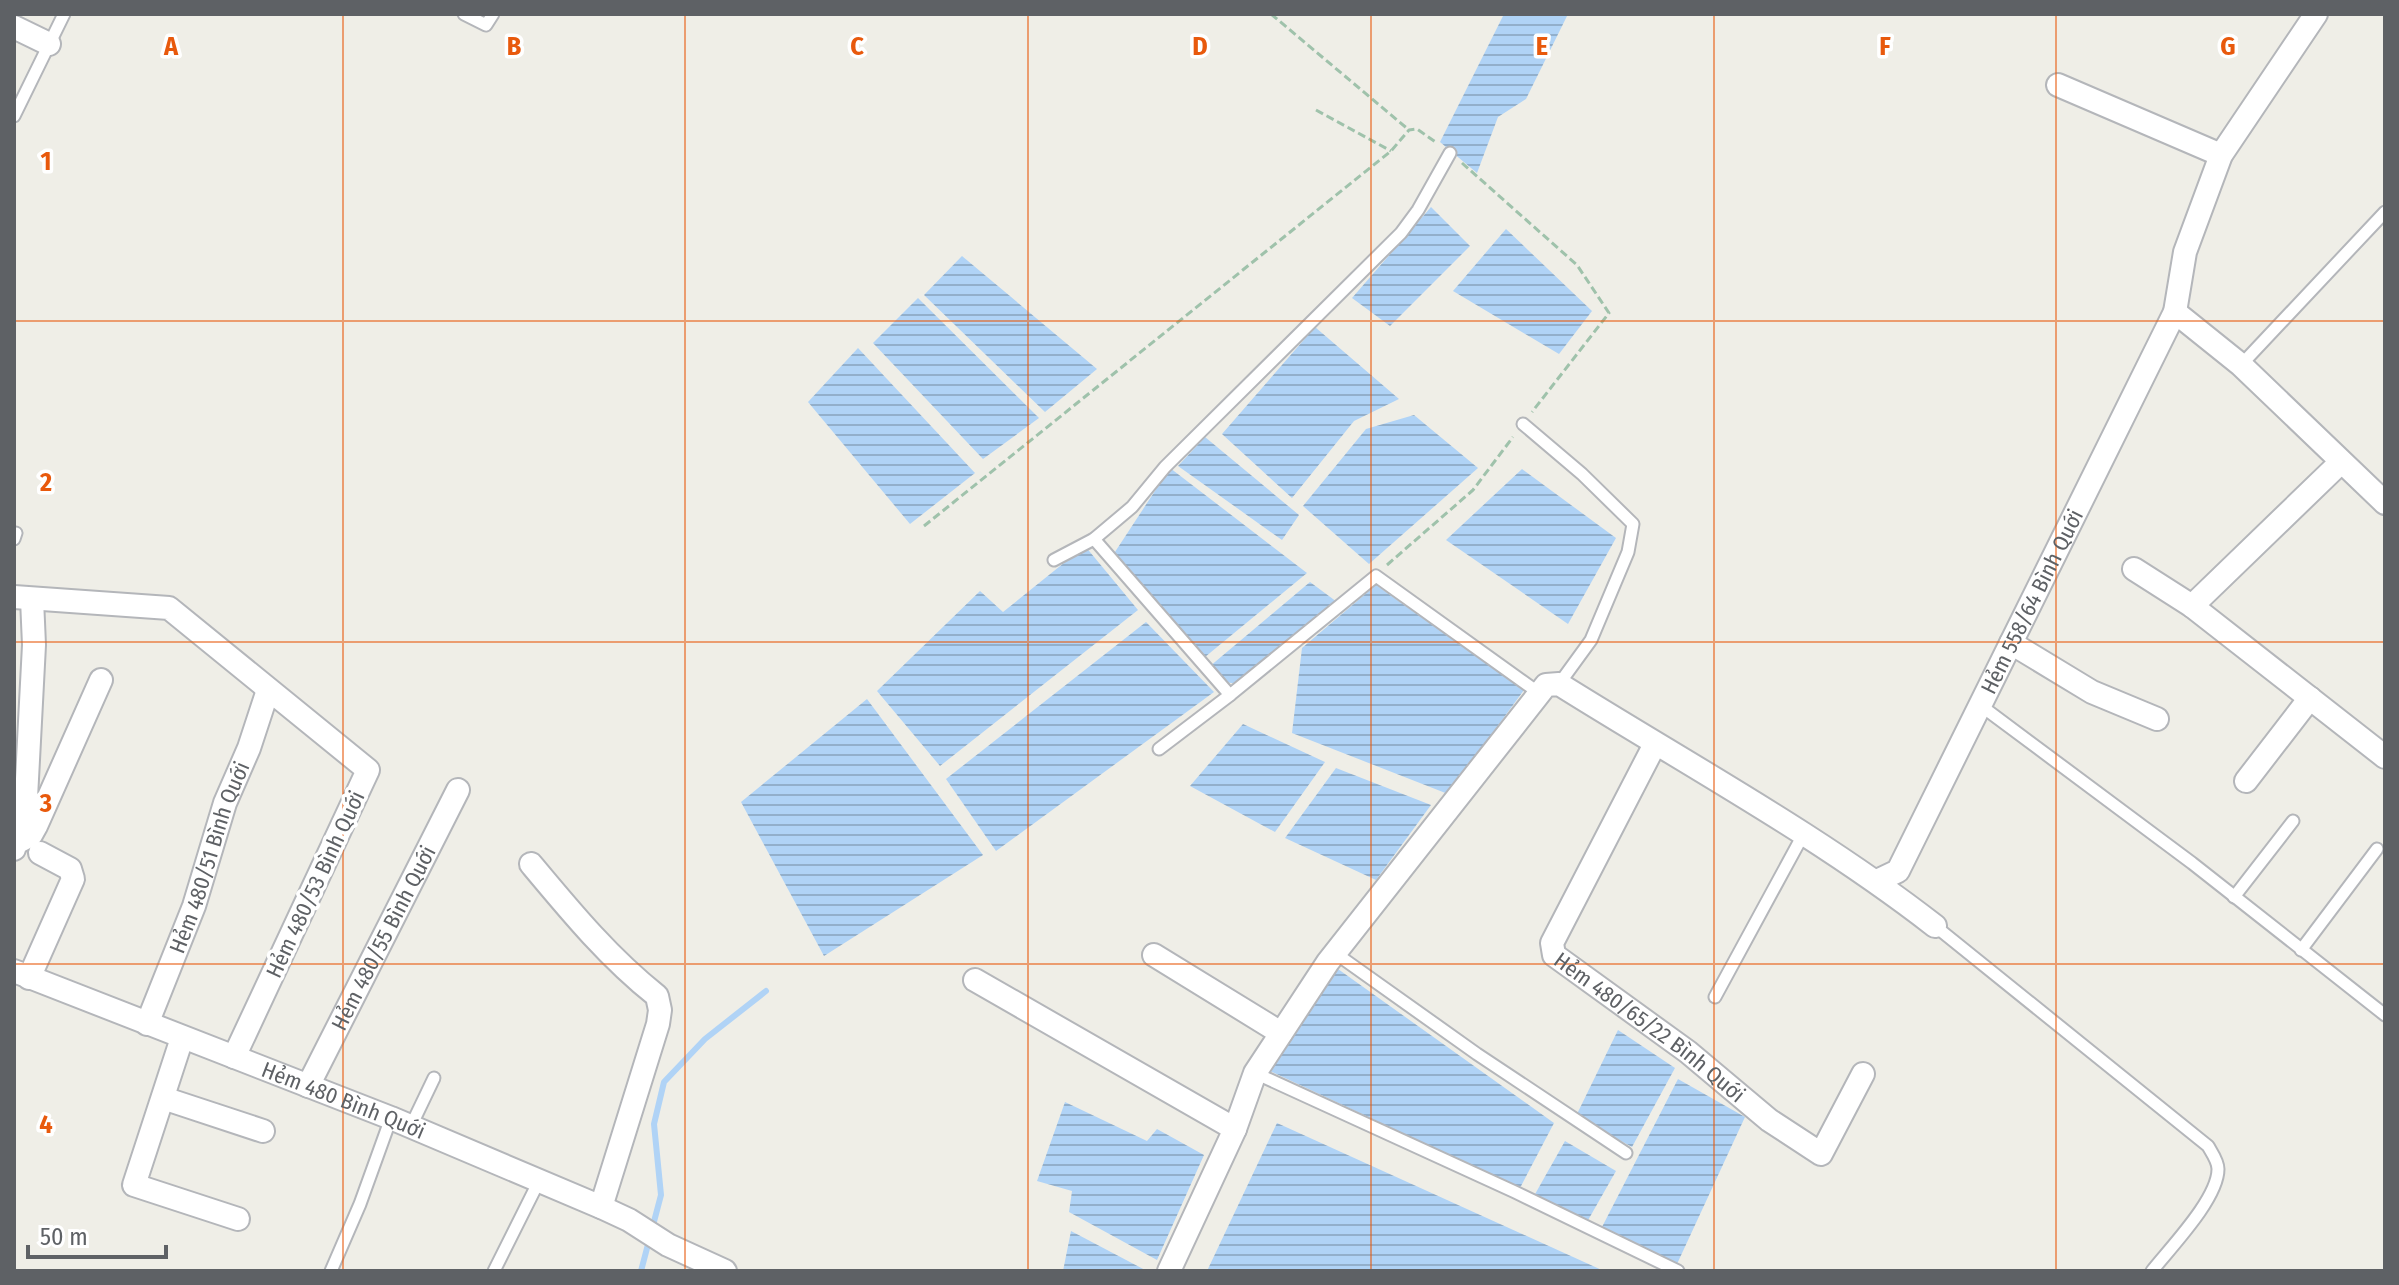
<svg xmlns="http://www.w3.org/2000/svg" width="2399" height="1285" viewBox="0 0 2399 1285" font-family="'Fira Sans Condensed',sans-serif">
<defs>
<pattern id="water-rules" width="6" height="5" patternUnits="userSpaceOnUse" patternTransform="scale(2)"><rect width="6" height="5" fill="#b0d3f6"/><path d="M0 2.5h6" fill="none" stroke="#92afcb"/></pattern>
</defs>
<rect width="100%" height="100%" fill="#efeee7"/>
<g fill="url(#water-rules)">
<path d="M1504 14H1568L1526 99 1498 117 1477 173 1440 142Z"/>
<path d="M1431 207 1470 246 1390 326 1352 298Z"/>
<path d="M1506 229 1592 311 1559 354 1453 291Z"/>
<path d="M962 256 1097 369 1045 412 924 295Z"/>
<path d="M918 298 1039 418 983 459 873 343Z"/>
<path d="M1315 327 1399 399 1354 421 1292 498 1222 434Z"/>
<path d="M858 348 975 473 910 524 808 402Z"/>
<path d="M1414 415 1478 468 1369 564 1303 506 1366 429Z"/>
<path d="M1205 437 1299 515 1282 540 1178 466Z"/>
<path d="M1170 468 1307 573 1205 657 1113 555Z"/>
<path d="M1522 469 1616 538 1568 624 1446 540Z"/>
<path d="M1085 546 1138 610 940 766 877 691 980 591 1003 612Z"/>
<path d="M1310 582 1337 602 1237 684 1225 682 1209 667Z"/>
<path d="M1376 585 1524 690 1448 794 1292 733 1302 648Z"/>
<path d="M1146 622 1214 692 996 851 946 779Z"/>
<path d="M867 699 983 855 824 956 741 802Z"/>
<path d="M1243 724 1325 762 1275 832 1190 786Z"/>
<path d="M1336 768 1431 805 1376 880 1285 838Z"/>
<path d="M1338 969 1554 1123 1520 1188 1270 1071Z"/>
<path d="M1618 1030 1675 1068 1632 1147 1576 1116Z"/>
<path d="M1678 1079 1745 1117 1677 1264 1602 1227Z"/>
<path d="M1065 1102 1147 1141 1157 1129 1204 1155 1157 1260 1069 1212 1072 1191 1037 1181Z"/>
<path d="M1277 1123 1604 1271H1207Z"/>
<path d="M1565 1141 1616 1171 1587 1222 1534 1196Z"/>
<path d="M1071 1231 1147 1271H1063Z"/>
</g>
<g fill="none" stroke-linecap="round" stroke-linejoin="round">
<path stroke="#b0d3f6" stroke-width="6" d="M641 1271 661 1195 654 1124 664 1082 705 1039 766 991"/>
<defs>
<g id="lane">
<path d="M464 14 486 25 493 14"/>
<path d="M14 116 64 14"/>
<path d="M2241 365 2385 212"/>
<path d="M1523 424 1582 474 1633 524 1628 552 1591 640 1559 684"/>
<path d="M14 539 16 533"/>
<path d="M1094 539 1230 695 1376 576 1539 693"/>
<path d="M1054 560 1094 539 1132 507 1165 467 1401 233 1418 210 1450 153"/>
<path d="M1980 705 2192 863 2385 1015"/>
<path d="M1159 749 1230 695"/>
<path d="M2234 897 2293 821"/>
<path d="M1935 926 2208 1146C2212 1153 2218 1161 2218 1169 2218 1199 2170 1248 2152 1271"/>
<path d="M2301 950 2377 849"/>
<path d="M1335 953 1477 1054 1626 1153"/>
<path d="M1715 997 1803 835"/>
<path d="M1255 1073 1515 1192 1678 1271"/>
<path d="M411 1126 434 1078"/>
<path d="M331 1271 360 1204 391 1118"/>
<path d="M494 1271 538 1183"/>
</g>
<g id="street">
<path d="M14 27 49 44"/>
<path d="M2058 85 2221 155"/>
<path d="M2175 312 2241 365 2385 503"/>
<path d="M2134 569 2192 606 2385 757"/>
<path d="M14 597 169 608 368 770 234 1057"/>
<path d="M2192 606 2341 462"/>
<path d="M2011 643 2092 692 2157 719"/>
<path id="s1" d="M1655 744 1552 943 1554 955 1688 1052 1769 1120 1821 1154 1863 1074"/>
<path d="M2246 781 2310 698"/>
<path d="M16 843 31 835 36 826 101 680"/>
<path d="M14 849 26 798 34 645 32 599"/>
<path d="M531 864C571 912 609 958 657 996L660 1010 658 1024 601 1207"/>
<path id="s2" d="M1877 881 1898 871 2175 312 2185 252 2221 155 2316 14"/>
<path d="M1154 955 1281 1033"/>
<path id="s3" d="M14 971 391 1118 601 1207 629 1220 668 1245 725 1271"/>
<path d="M29 978 73 879 70 869 40 853"/>
<path d="M975 980 1235 1129"/>
<path id="s4" d="M147 1024 194 906 225 803 249 748 268 690"/>
<path d="M182 1038 134 1185 238 1219"/>
<path id="s5" d="M308 1086 458 790"/>
<path d="M163 1098 263 1131"/>
<path d="M1169 1271 1235 1129 1255 1073 1328 962 1546 685 1559 684C1685 763 1818 835 1935 926"/>
</g>
</defs>
<use href="#lane" stroke="#b4b6ba" stroke-width="15"/>
<use href="#street" stroke="#b4b6ba" stroke-width="26"/>
<g stroke="#9fc2ab" stroke-width="3" stroke-dasharray="8 4" stroke-linecap="butt">
<path d="M1271 14 1409 130"/>
<path d="M1316 110 1391 151"/>
<path d="M1462 163 1577 265 1609 313 1532 412"/>
<path d="M924 526 1391 151 1409 130 1417 129 1437 143"/>
<path d="M1387 565 1473 490 1513 437"/>
</g>
<use href="#lane" stroke="#fff" stroke-width="11"/>
<use href="#street" stroke="#fff" stroke-width="22"/>
</g>
<path fill="none" stroke="#e8590c" stroke-width="2" stroke-opacity="0.55" d="M343 14V1271M685 14V1271M1028 14V1271M1371 14V1271M1714 14V1271M2056 14V1271M14 321H2385M14 642H2385M14 964H2385"/>
<g text-anchor="middle" stroke-width="7" stroke-linejoin="round" paint-order="stroke">
<g font-size="22" fill="#5e6165" stroke="#fff">
<text dy="8" stroke="none"><textPath href="#s2" startOffset="324">Hẻm 558/64 Bình Quới</textPath></text>
<text dy="8" stroke="none"><textPath href="#s4" startOffset="178">Hẻm 480/51 Bình Quới</textPath></text>
<text transform="translate(315 884) rotate(-65)" y="8">Hẻm 480/53 Bình Quới</text>
<text dy="8" stroke="none"><textPath href="#s5" startOffset="166">Hẻm 480/55 Bình Quới</textPath></text>
<text dy="8" stroke="none"><textPath href="#s1" startOffset="356">Hẻm 480/65/22 Bình Quới</textPath></text>
<text dy="8" stroke="none"><textPath href="#s3" startOffset="354">Hẻm 480 Bình Quới</textPath></text>
</g>
</g>
<g font-size="26" text-anchor="middle" font-weight="bold" fill="#e8590c" stroke="#fff" stroke-width="7" stroke-linejoin="round" paint-order="stroke">
<text x="171" y="55">A</text>
<text x="514" y="55">B</text>
<text x="857" y="55">C</text>
<text x="1200" y="55">D</text>
<text x="1542" y="55">E</text>
<text x="1885" y="55">F</text>
<text x="2228" y="55">G</text>
<text x="46" y="170">1</text>
<text x="46" y="491">2</text>
<text x="46" y="812">3</text>
<text x="46" y="1133">4</text>
</g>
<rect width="2399" height="1285" fill="none" stroke="#5e6165" stroke-width="32"/>
<path d="M28 1245v12h138v-12" fill="none" stroke="#5e6165" stroke-width="4"/>
<text x="40" y="1245" font-size="24" fill="#5e6165" stroke="#ffffff" stroke-width="6" paint-order="stroke">50 m</text>
</svg>
